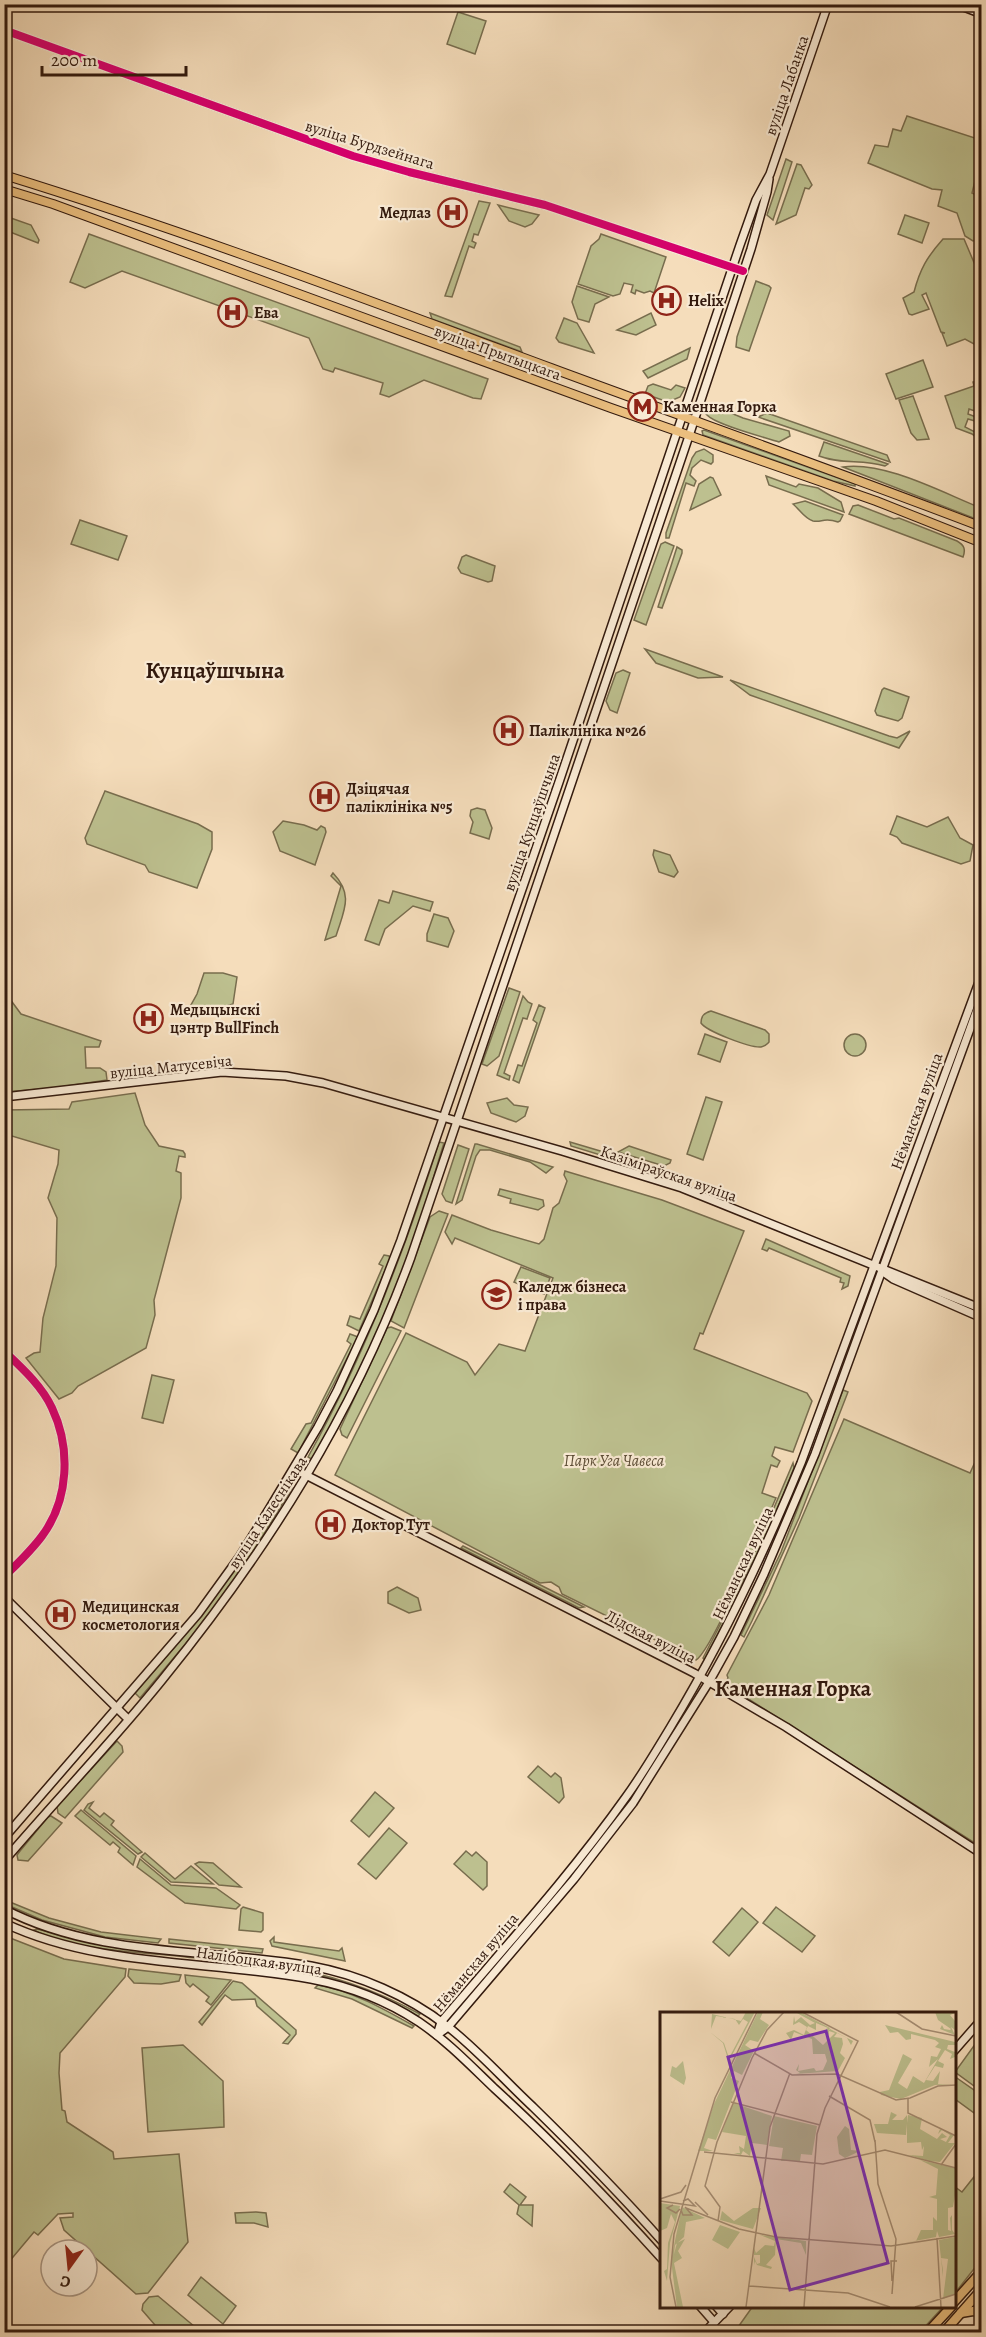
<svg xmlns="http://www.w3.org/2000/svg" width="986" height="2337" viewBox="0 0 986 2337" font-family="Alegreya,serif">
<rect width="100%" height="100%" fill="#f5ddbb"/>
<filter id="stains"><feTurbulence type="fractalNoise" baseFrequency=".00333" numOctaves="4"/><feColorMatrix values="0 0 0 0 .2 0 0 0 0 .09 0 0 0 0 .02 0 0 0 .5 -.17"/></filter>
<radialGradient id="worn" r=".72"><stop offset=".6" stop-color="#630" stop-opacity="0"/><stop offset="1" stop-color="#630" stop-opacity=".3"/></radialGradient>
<g fill="#bdc08f" stroke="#786d4e" stroke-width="1.5">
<path d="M458 12 486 21 475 54 447 44Z"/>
<path d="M907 116 981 140V157L972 193 981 197V239L973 241 965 236 957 213 938 206 942 190 932 189 868 163 875 145 888 147 893 129 901 131Z"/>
<path d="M786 159 792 162 773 220 767 215Z"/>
<path d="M797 164 801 165 812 185 809 189 805 188 796 215 776 224Z"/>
<path d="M479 201 490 203 478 235 474 234 472 241 476 243 474 248 469 246 452 297 445 296Z"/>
<path d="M498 205 539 215 532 224 525 227 509 221Z"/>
<path d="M905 215 929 223 922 243 898 234Z"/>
<path d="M8 217 31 225 39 240 38 243 5 230V220Z"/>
<path d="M89 234 488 379 481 399 473 398 424 380 389 397 380 394 383 383 335 368 333 372 323 369 309 338 122 271 85 288 70 282Z"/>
<path d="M601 234 666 257 654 293 650 291 644 293 636 290 635 294 631 292 633 285 624 283 620 294 613 296 578 284 591 246 599 239Z"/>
<path d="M943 239H964L981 279V342L974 344 965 339 947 346 942 333H945L941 332 926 293 922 295 929 309 912 315 909 314 903 298 914 292C920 269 927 257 943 239Z"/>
<path d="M756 281 769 286 771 288 749 351 736 347 737 337Z"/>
<path d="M577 286 609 297 595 304 589 322 578 319 572 302Z"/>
<path d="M430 313 520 347 522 352 432 319Z"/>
<path d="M651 313 656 325 636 335 617 330Z"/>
<path d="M564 318 577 323 594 353 559 342 556 338Z"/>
<path d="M690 348 687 359 648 378 643 371Z"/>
<path d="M923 360 933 387 896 399 886 374Z"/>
<path d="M977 381 979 384 981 383V406L978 412 969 409 968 414 976 417 975 421 968 419 965 427 979 434 977 438 972 434 956 428 945 396 974 386 973 382Z"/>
<path d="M653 384 671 390 676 385 685 388 680 397 668 402 645 394 648 386Z"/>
<path d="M913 396 929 439 917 440 911 433 899 400Z"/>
<path d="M704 402 743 418 789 431 790 436 779 442C764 437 716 425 707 415 703 411 703 407 704 402Z"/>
<path d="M767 413 887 455 890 462 758 417Z"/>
<path d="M704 430 855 484V486L833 481 703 435 702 431Z"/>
<path d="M824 442 888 464 885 466C860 459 843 465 819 456Z"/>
<path d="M704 449 713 455V462L711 464 701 460 692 468 690 475 696 481 694 486 686 483 669 538H666V533L692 458 696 452Z"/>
<path d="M843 467C885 461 943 493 981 508V521Z"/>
<path d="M766 476 796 487 799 484 818 488 841 502 844 512 769 485Z"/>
<path d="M710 477 713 478 721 495 690 510 699 484Z"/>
<path d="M805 501 843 515 840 521 838 522C823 517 822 523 813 521 805 519 799 509 793 504Z"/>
<path d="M858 505 894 519 899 518 957 541C964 545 966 549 963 557L849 514 853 506Z"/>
<path d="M80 520 127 536 118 560 71 544Z"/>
<path d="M665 542 674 546 646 625 634 620 661 544Z"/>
<path d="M677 547 682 550V553L662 608 658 607Z"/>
<path d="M466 555 495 566 492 581 488 582 461 573 458 568 462 557Z"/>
<path d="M645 649 723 677 698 678 656 663Z"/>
<path d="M623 670 630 673 617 713 610 710 606 701 616 673Z"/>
<path d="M730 680 889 736 897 738 910 731 899 748 750 695Z"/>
<path d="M884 688 909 697 902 718 898 721 877 715 875 711 882 690Z"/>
<path d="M105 791 198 824 212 832V849L197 888 149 872 145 865 87 844 85 838Z"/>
<path d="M477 808 485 810 492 828 489 839 470 833 473 822 470 816 471 810Z"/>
<path d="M897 816 927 827 948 817 960 838 973 845 970 861 961 864 902 843 897 837 890 834Z"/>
<path d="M283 821 304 825 317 830 321 826 325 828 326 832 315 865 280 851 273 832Z"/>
<path d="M654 850 670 855 678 872 674 877 659 872 653 855Z"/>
<path d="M333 873C354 895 344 910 336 936L325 940 341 886 331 876Z"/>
<path d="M393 891 433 902 430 911 413 906 385 929 379 945 365 940 379 900 389 903Z"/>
<path d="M434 914 448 918 454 931 448 947 427 941V934Z"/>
<path d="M204 973H223L237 977 233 1004 193 1016 191 1005 197 994Z"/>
<path d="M509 988 520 992 499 1056 487 1066 482 1064Z"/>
<path d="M4 991 21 1014 101 1041 99 1047H85L86 1068H100L106 1072 107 1080 53 1088 5 1092Z"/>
<path d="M523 996 528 1002 532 1004 527 1019 523 1018 504 1073 510 1076 509 1080 497 1075Z"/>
<path d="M539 1005 545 1008 519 1083 513 1080 518 1065 522 1066 537 1023 533 1020Z"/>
<path d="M711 1011 765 1030 769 1034V1042C766 1045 766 1046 761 1047 750 1048 706 1031 701 1023 701 1016 704 1013 711 1011Z"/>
<circle cx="855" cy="1045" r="11"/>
<path d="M705 1034 727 1042 720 1062 698 1054Z"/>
<path d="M135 1093 145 1125 159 1146 183 1151 185 1154V1157L179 1156 176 1171 181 1173V1198L154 1300 155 1315 146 1348 78 1386 72 1393 59 1399 26 1358 34 1353 40 1352 43 1318 56 1266 57 1218 48 1198 58 1164 59 1150 5 1134V1110L69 1109 72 1102Z"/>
<path d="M706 1097 722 1102 703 1160 687 1154Z"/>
<path d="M507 1098 514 1105 528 1107 525 1116 516 1122 491 1113 487 1103Z"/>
<path d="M439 1142 444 1143C432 1180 423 1217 410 1253 384 1325 349 1393 313 1460L308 1457C364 1357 405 1251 439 1142Z"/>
<path d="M570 1142 681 1175 683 1178 682 1180 571 1146Z"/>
<path d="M475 1144H477L553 1167 546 1173 530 1162 490 1150H480L476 1156 462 1200 456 1204Z"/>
<path d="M458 1145 469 1149 452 1203 446 1201 442 1194Z"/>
<path d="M629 1146 671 1160 670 1163 664 1166 618 1152Z"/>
<path d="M565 1171 662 1200 744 1231 703 1334 700 1333 694 1349 807 1393 812 1401 793 1452 775 1447 772 1456 780 1461 777 1467 771 1465 762 1493 776 1498C765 1522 712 1651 696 1660L562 1594 559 1587 551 1582 540 1583 335 1475 406 1333 467 1362 475 1375 499 1344 525 1351 553 1278 455 1238 452 1244 445 1232 452 1215 491 1230 539 1244 544 1239 553 1208 559 1203 567 1181 564 1175Z"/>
<path d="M500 1189 543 1200 544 1206 538 1210 510 1203 511 1199 498 1195Z"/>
<path d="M439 1211 448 1214 404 1328 391 1321 392 1318 430 1217Z"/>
<path d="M766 1239 850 1276 848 1286 842 1289 844 1283 840 1282 841 1278 769 1248 767 1251 762 1249Z"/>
<path d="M384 1255 389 1256 390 1259 359 1331 347 1325 350 1316 360 1319 383 1266 379 1264Z"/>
<path d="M521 1267 550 1278 544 1294 514 1282Z"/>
<path d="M391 1327 401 1331 347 1438 342 1435 340 1429 387 1328Z"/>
<path d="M350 1334 358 1337 298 1453 291 1449 306 1424 311 1423 351 1344 347 1341Z"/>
<path d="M152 1375 174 1380 163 1423 142 1418Z"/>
<path d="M843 1390 848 1392 799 1518 752 1621 744 1637 741 1635 781 1552Z"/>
<path d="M844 1419 970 1473 981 1449V1847L725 1684 728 1678 727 1675 769 1595Z"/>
<path d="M793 1463 794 1468 752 1570 706 1661 703 1658 745 1576Z"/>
<path d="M287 1485 292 1488 245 1565 199 1628 140 1698 135 1693 183 1637 221 1585Z"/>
<path d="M463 1546 584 1607 579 1608 461 1548Z"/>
<path d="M397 1587 418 1598 421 1610 409 1613 388 1603V1592Z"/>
<path d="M117 1741 122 1746 123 1752 65 1818 58 1813 57 1806Z"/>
<path d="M538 1766 551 1777 555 1773 561 1778 564 1797 559 1803 528 1777Z"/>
<path d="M375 1792 394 1808 369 1837 351 1821Z"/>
<path d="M93 1802 89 1808 100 1817 104 1813 114 1821 111 1825 142 1852 138 1854 84 1810 88 1804Z"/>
<path d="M81 1810 136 1856 133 1865 118 1852 120 1848 113 1842 110 1845 75 1816Z"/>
<path d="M51 1816 62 1823 28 1861 18 1860 17 1855 20 1851 48 1817Z"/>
<path d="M389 1828 407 1843 376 1879 358 1864Z"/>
<path d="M466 1851 472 1856 476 1852 487 1862V1886L483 1890 454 1864Z"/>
<path d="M145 1853 175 1879 191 1866 213 1884 171 1882 141 1857Z"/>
<path d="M140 1859 171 1885 216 1888 240 1905 236 1909 185 1903 137 1867Z"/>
<path d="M199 1862 213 1863 241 1887 219 1885 195 1864Z"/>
<path d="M5 1900 49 1918 101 1932 161 1939 158 1943 105 1937 42 1920 5 1904Z"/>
<path d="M243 1907 263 1913V1930L261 1932 239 1930 241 1909Z"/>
<path d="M776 1907 815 1936 802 1952 763 1923Z"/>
<path d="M742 1908 758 1922 729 1956 713 1942Z"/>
<path d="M37 1929 117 1948 201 1957C195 1959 186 1957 179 1956 140 1953 67 1949 34 1930Z"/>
<path d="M5 1936 64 1959 126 1969 125 1977 60 2053 59 2073 62 2110 65 2111 67 2122 113 2152 114 2159 179 2154 188 2242 148 2293 136 2294 64 2230 60 2218 73 2217V2213L58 2214 38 2235 34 2232 8 2263H5Z"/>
<path d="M274 1937V1942L339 1951 342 1948 345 1961 272 1946 270 1941Z"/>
<path d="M169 1939 263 1949 262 1953 169 1943Z"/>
<path d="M275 1965C329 1974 372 1988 420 2014L418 2016C373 1991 327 1973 275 1968Z"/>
<path d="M129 1969 181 1975 179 1981 161 1984 134 1983 128 1976Z"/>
<path d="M185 1975 231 1980 211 2005 206 2001 209 1997 193 1984 190 1987 186 1983Z"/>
<path d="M233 1981 242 1983 296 2030V2034L288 2044 283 2043 290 2035 257 2006 255 1999 232 2000 225 1995 202 2025 199 2022Z"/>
<path d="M318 1985C352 1991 384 2009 414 2026L412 2028 352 1999 315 1988Z"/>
<path d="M981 2036V2091L955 2072Z"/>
<path d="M183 2045 223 2081 224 2127 148 2132 142 2048Z"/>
<path d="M954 2076 981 2095V2118L955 2099Z"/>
<path d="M981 2168V2260L955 2293V2187L962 2192Z"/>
<path d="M510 2184 526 2197 520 2205H533L532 2226 517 2214 519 2205 504 2192Z"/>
<path d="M256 2212 266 2213 268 2227 254 2223H236L235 2213Z"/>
<path d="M201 2277 236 2306 223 2324 188 2295Z"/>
<path d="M158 2296 201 2332H161L142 2310 143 2304 149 2297Z"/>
<path d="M753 2306H944L920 2332H738L736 2330Z"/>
</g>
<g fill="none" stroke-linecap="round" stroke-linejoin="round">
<defs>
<g id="secondary">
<path d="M956 4 982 14"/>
<path d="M4 30 353 156 409 172 545 205 743 271"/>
<path d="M4 1097 222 1072 286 1076 323 1083 562 1151 682 1188 982 1309"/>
<path d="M883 1272 893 1279 982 1318"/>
<path d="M4 1351C22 1368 42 1386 52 1408 71 1448 69 1500 42 1536 31 1551 17 1564 4 1577"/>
<path d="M294 1469 694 1673 786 1727 982 1854"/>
<path d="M4 1597 128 1719"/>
<path d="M4 1838 198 1614 240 1556 271 1506 318 1427 337 1391 374 1310 401 1240 559 782 740 245 756 200 770 174 828 4"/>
<path d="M4 1861C56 1800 112 1742 162 1680 267 1551 354 1413 411 1257L689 436 751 249 767 192 769 179"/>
<path d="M4 1909C98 1958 210 1948 311 1966 360 1975 408 1996 447 2026 478 2050 505 2081 533 2107 577 2150 621 2195 662 2241"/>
<path d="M4 1923C100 1968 209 1960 311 1979 348 1986 387 2001 419 2022 447 2041 470 2065 494 2088 553 2142 609 2200 662 2259"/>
<path d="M437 2035 441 2022C504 1948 570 1876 626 1797 642 1775 656 1751 670 1728 722 1642 763 1556 801 1463L982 974"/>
<path d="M437 2035 448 2027 574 1879 633 1803 709 1682 734 1637 764 1574 815 1454 982 996"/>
<path d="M954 2051 982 2019"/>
<path d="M700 2306 714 2322"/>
<path d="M716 2306 723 2314"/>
<path d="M705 2332 730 2306"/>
</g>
<g id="primary">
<path d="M4 175C189 232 370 301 551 368 694 421 839 472 982 527"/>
<path d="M4 189 53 204 611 408 876 501 982 543"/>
</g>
<g id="highway">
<path d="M954 2302 982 2271"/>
<path d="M961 2313 973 2311 982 2312"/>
<path d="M928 2332 952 2306"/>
<path d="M944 2332 982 2289"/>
</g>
</defs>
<use href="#secondary" stroke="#331a0e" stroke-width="10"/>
<use href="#primary" stroke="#331a0e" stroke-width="10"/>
<use href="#highway" stroke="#331a0e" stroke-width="11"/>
<use href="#secondary" stroke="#f8e9d3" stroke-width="7"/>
<use href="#primary" stroke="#eabe7e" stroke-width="8"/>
<use href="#highway" stroke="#eabe7e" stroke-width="8"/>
<defs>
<g id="cycleway">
<path d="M4 30 353 156 409 172 545 205 743 271"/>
<path d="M4 1351C22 1368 42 1386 52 1408 71 1448 69 1500 42 1536 31 1551 17 1564 4 1577"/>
</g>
</defs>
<use href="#cycleway" stroke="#f8e9d3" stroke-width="11"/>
<use href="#cycleway" stroke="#d6006c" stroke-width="8"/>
</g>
<defs>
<symbol id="hospital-ring" viewBox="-11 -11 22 22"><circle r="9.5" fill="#f8e9d3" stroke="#8f2418" stroke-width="1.5"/><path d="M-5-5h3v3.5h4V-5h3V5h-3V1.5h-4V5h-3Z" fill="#8f2418"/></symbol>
<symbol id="metro-ring" viewBox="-11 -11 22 22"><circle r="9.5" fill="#f8e9d3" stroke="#8f2418" stroke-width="1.5"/><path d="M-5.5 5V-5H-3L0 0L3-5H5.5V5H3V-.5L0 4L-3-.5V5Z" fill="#8f2418"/></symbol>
<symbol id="university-ring" viewBox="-11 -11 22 22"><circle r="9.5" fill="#f8e9d3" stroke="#8f2418" stroke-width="1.5"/><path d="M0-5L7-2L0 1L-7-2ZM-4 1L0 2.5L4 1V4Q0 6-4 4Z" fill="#8f2418"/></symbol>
</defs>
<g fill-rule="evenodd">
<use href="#hospital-ring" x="436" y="196" width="33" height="33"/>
<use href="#hospital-ring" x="650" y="284" width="33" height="33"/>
<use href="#hospital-ring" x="216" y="296" width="33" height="33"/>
<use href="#metro-ring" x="626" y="390" width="33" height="33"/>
<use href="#hospital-ring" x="492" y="714" width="33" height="33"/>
<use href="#hospital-ring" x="308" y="780" width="33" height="33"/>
<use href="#hospital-ring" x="132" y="1002" width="33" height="33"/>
<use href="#university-ring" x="480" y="1278" width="33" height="33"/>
<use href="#hospital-ring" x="314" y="1508" width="33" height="33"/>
<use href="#hospital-ring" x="44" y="1598" width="33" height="33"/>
</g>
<g text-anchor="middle" stroke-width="4.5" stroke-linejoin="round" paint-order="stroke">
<g font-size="16" fill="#331a0e" stroke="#f8e9d3">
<text transform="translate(786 85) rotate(-71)" y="6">вуліца Лабанка</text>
<text transform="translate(370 144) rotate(17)" y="6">вуліца Бурдзейнага</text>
<text transform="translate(498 352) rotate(20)" y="6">вуліца Прытыцкага</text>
<text transform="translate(531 822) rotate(-71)" y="6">вуліца Кунцаўшчына</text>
<text transform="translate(171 1066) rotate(-6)" y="6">вуліца Матусевіча</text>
<text transform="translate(916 1111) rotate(-70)" y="6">Нёманская вуліца</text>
<text transform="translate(669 1173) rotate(19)" y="6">Казіміраўская вуліца</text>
<text transform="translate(267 1512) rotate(-57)" y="6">вуліца Калеснікава</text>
<text transform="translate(742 1563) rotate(-65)" y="6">Нёманская вуліца</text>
<text transform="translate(651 1636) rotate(27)" y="6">Лідская вуліца</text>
<text transform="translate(259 1960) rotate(8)" y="6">Налібоцкая вуліца</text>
<text transform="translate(475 1962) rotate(-50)" y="6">Нёманская вуліца</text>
</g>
<g font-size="16" font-weight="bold" fill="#331a0e" stroke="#f8e9d3" text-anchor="start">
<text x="431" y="218" text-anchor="end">Медлаз</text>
<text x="688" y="306">Helix</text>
<text x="254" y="318">Ева</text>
<text x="663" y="412">Каменная Горка</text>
<text x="529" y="736">Паліклініка №26</text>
<text x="346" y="794">Дзіцячая<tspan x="346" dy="18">паліклініка №5</tspan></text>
<text x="170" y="1015">Медыцынскі<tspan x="170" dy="18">цэнтр BullFinch</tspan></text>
<text x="518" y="1292">Каледж бізнеса<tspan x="518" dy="18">і права</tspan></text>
<text x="352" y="1530">Доктор Тут</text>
<text x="82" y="1612">Медицинская<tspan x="82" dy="18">косметология</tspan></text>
</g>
<g font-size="16" font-style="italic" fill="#5c4c35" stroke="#f8e9d3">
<text x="614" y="1466">Парк Уга Чавеса</text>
</g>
<g font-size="22" font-weight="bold" fill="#331a0e" stroke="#f8e9d3">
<text x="215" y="678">Кунцаўшчына</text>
<text x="793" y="1696">Каменная Горка</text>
</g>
</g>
<g transform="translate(660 2012)">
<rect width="296" height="296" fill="#f5ddbb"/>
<path d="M86 0H95L70 47H68L63 31 50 20 64 31 69 46 88 10 83 7 79 13 75 7 56 4 51 17 52 2 81 9ZM98 0H103L100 7 109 13 98 30 90 28 85 33 94 39 82 63 74 59 71 66 79 69 56 128 48 126 44 136 53 139H38L54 92ZM140 0 170 16 168 19 170 17 193 29 191 33 187 26 177 21 174 25 182 26 183 32 180 41 185 46 178 59 136 62 140 61 136 58 139 52 138 59 154 56 156 59 163 58 167 49 165 42H153L152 27 134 20 131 28 126 21 134 18 144 23 145 20 147 15 139 10 133 13 134 4 135 10 141 5 150 13 155 11 137 1ZM156 11 168 16 166 17 169 24V19L175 21 163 33 146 18 148 14 156 18ZM275 0 295 1 290 3 295 9V18L291 15 295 23 280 17 282 13 284 17 290 18 291 17 278 8ZM225 13 295 30V39V33H288L287 37 295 40V45L290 47 292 42 285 38 278 49 284 52 283 56 275 54 266 68 273 69 280 59 278 72H292L275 73 241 87 221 83 220 80 229 78 243 42 252 47 238 71 247 77 253 64 264 71 278 47 269 55 271 44 277 45 281 37 275 35 279 31 275 28 251 22V27L246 28 238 20 230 21ZM23 49 26 66 24 73 10 64 12 54 16 56ZM73 91 112 104 107 133 92 131 90 144 83 139 81 143 74 141H80L79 134 84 137 86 124 62 120ZM231 100 237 103 232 108H243L247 103V111L248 103 262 106 260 117 277 127 282 121 287 125 280 127 286 130 290 123 282 118 278 122 280 117 294 123 288 131H295L280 150 270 149 279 152 249 143 263 144 264 134 262 138 261 130 247 131V112L246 123 217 121 214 112H228ZM114 104 157 114 152 143 141 142 140 149H121L123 136 109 134ZM185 114 189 117 191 138 200 139 185 146 179 142 177 125ZM260 148 295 156V183L293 195 288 196V218L291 219 290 206 292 203V218L295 222 279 225 277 219 276 225 244 231 256 229 261 218H273V205L277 209V187L269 185 276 183 278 157ZM0 191 20 194 10 231 7 269 4 259 7 257 8 231 15 210 11 202 7 216 0 219ZM22 195 45 206 26 210 24 225 15 233 14 242 17 231 25 227 18 239 22 246 14 251 23 295H17L11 248ZM93 196H101L93 217 60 208 62 199 74 209ZM60 213 80 220 68 237 52 228ZM100 223 146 229V243L141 231 116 227 115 243 106 253 112 255 111 257 97 253 95 249 94 253V245L97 252 100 251V243H94V236L96 241 105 233 114 234 115 229ZM295 225V282L283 287 288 247 281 246 283 258V265L279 228Z" fill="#bdc08f" fill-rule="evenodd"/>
<path fill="none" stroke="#a78f76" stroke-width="1.5" d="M142 0 198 29 165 96 157 122 144 295M236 0 262 17 296 24M94 41 132 63 177 62 236 88 250 86 278 74 296 73M169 84 210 108 215 130M248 87V101L296 124M71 90 160 113M215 128 218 172 236 227 232 282M44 140 163 152 225 138 296 156M281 153 296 132M0 187 21 180 26 173M0 189 35 194 28 187 23 189M35 190 48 203M13 193 7 196 16 201 20 197M26 196 79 217 116 225 231 234 296 224M21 198 23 203H32L25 195M58 209 60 195 45 174 57 130 92 46 107 18 124 0M277 226 281 295M232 269 231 249H237M89 274 188 281 230 295M16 295 10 265 14 222 55 86 97 0M86 295 110 115 130 61M255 295 296 282"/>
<path fill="#7b2cbf" fill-opacity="0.15" stroke="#7b2cbf" stroke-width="3" d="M166 19 228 251 130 278 68 45Z"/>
<rect width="296" height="296" fill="none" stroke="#331a0e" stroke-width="3"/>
</g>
<rect width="986" height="2337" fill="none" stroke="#f5ddbb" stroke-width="24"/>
<rect x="6" y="6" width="974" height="2325" fill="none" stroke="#331a0e" stroke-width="3"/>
<rect x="12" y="12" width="962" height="2313" fill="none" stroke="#331a0e" stroke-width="1.5"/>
<g transform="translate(69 2268) rotate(195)"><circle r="28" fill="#f8e9d3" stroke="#a99684" stroke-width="1.5"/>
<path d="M0-4.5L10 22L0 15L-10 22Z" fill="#8f2418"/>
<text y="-9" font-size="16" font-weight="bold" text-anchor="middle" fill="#331a0e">С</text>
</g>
<path d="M42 66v9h144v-9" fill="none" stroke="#331a0e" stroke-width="3"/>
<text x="51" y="66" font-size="18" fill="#331a0e" stroke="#f8e9d3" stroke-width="4.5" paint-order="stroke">200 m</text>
<rect width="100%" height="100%" filter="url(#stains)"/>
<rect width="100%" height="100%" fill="url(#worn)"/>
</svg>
